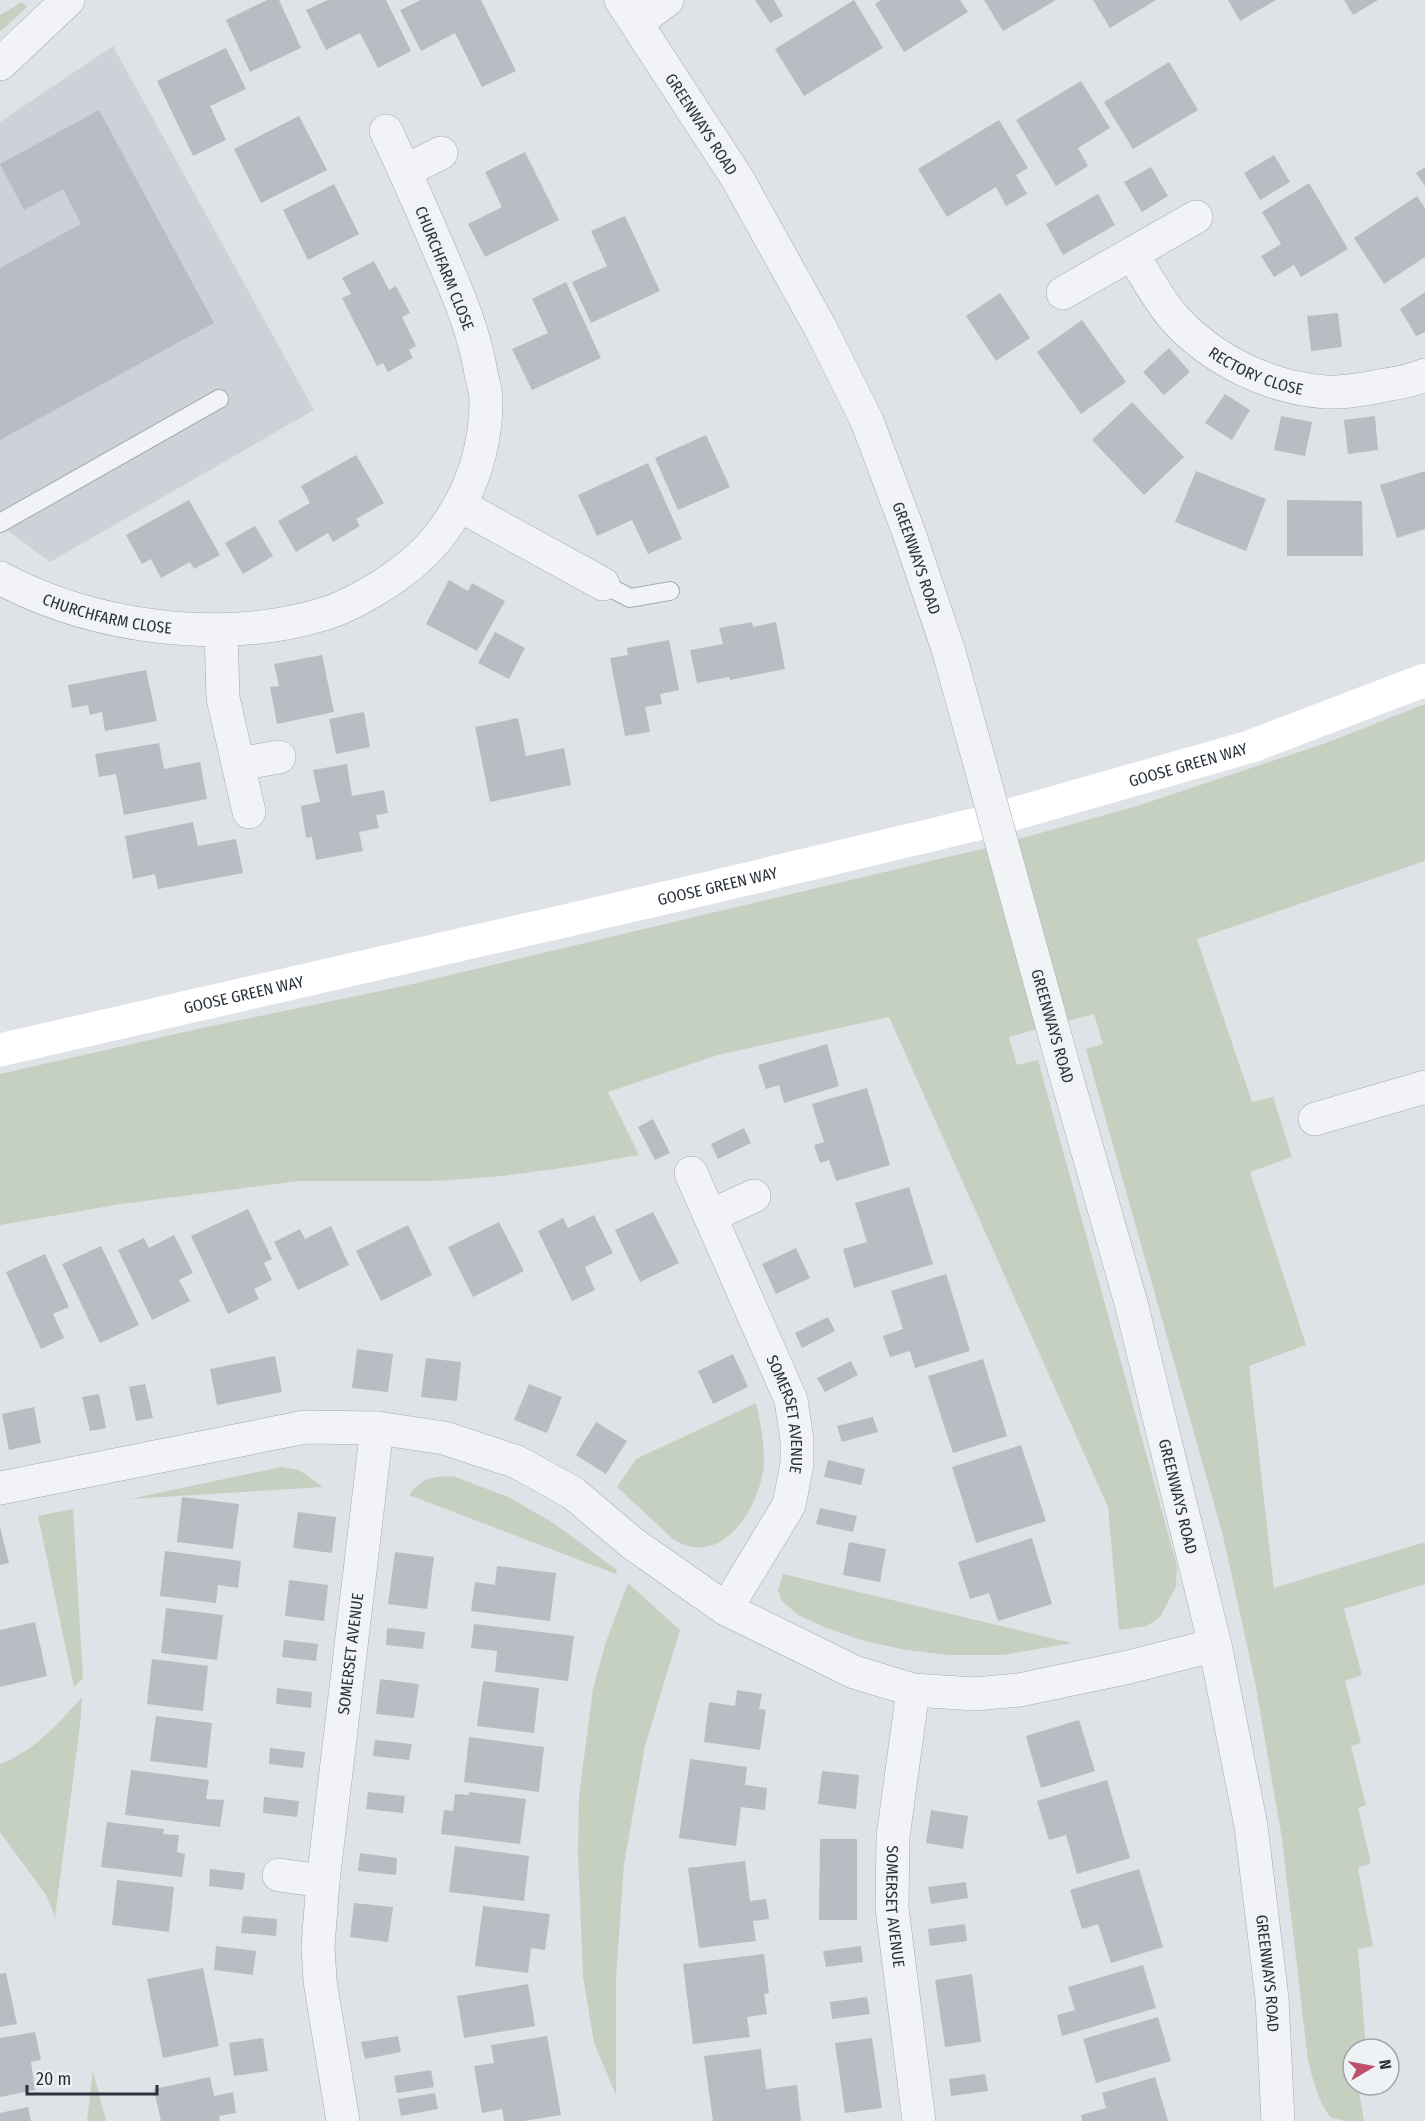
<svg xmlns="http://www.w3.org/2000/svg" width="1425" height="2121" viewBox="0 0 1425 2121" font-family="'Fira Sans Condensed',sans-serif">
<rect width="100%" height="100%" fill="#dfe3e7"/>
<path fill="#ced2d8" d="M113 46 314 410 50 562 0 525V122Z"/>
<g fill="#c6d0c1">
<path d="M22 2 27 7 0 32V15Z"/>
<path d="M1425 704V861L1197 939 1252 1102 1273 1097 1292 1157 1250 1172 1306 1345 1249 1366 1274 1588 1425 1542V1584L1344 1609 1362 1675 1345 1681 1361 1743 1351 1746 1366 1805 1358 1808 1371 1863 1358 1868 1373 1946 1358 1949 1366 2049H1353V2085H1358L1364 2121H1344L1330 2117C1318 2100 1313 2081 1308 2060L1282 1839 1255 1682 1223 1536 1086 1049 1103 1044 1094 1014 1009 1037 1017 1065 1038 1060 1177 1566 1176 1587 1160 1617 1147 1626 1119 1630 1108 1507 889 1017 718 1055 608 1092 639 1155 576 1166 503 1176 435 1181H298L121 1204 0 1225V1074L202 1028 404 986 990 847 1137 806 1326 743Z"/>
<path d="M756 1403C761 1426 766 1449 763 1472 756 1513 719 1569 673 1539L617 1487 636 1459Z"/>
<path d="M281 1467 299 1470 323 1487 130 1499Z"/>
<path d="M453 1476 508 1497 552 1522 617 1570 616 1574 409 1495C423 1477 431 1477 453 1476Z"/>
<path d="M73 1509 83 1678 74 1687 38 1516Z"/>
<path d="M783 1574 1072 1643 1003 1655H949L906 1650 861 1640 824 1627 798 1615 782 1601 778 1591Z"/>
<path d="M628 1583 680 1630 645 1746 624 1864 616 1979V2095L594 2043 583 1976 578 1854 579 1796 593 1689 606 1642Z"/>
<path d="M82 1697 80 1726 55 1917 46 1895 0 1832V1764C34 1751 58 1724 82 1697Z"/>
<path d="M93 2071 106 2121H87Z"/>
</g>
<g fill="#b7bdc3">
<path d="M267 0H279L301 48 250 72 226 20Z"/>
<path d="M328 0H386L411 51 378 68 360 33 326 50 306 10Z"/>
<path d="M421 0H481L516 71 482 87 455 33 421 51 400 10Z"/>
<path d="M755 0H774L783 16 770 23Z"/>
<path d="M854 0 883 48 804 96 775 49Z"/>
<path d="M881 0H960L968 12 904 52 875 4Z"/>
<path d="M984 0H1056L1003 31Z"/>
<path d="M1093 0H1156L1110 28Z"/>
<path d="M1228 0H1276L1240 21Z"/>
<path d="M1344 0H1378L1353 15Z"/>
<path d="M226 48 246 89 210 106 226 140 193 156 157 81Z"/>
<path d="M1169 62 1198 110 1133 149 1104 102Z"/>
<path d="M1081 81 1110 128 1078 148 1088 166 1056 186 1016 120Z"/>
<path d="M99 110 214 323 0 440V268L81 224 63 189 24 210 0 164Z"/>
<path d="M299 116 327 170 261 203 234 149Z"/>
<path d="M999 120 1028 168 1016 175 1027 194 1006 206 996 187 947 217 918 169Z"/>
<path d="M525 152 559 220 485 257 468 224 502 207 485 172Z"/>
<path d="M1274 155 1290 182 1260 200 1244 173Z"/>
<path d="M1151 167 1168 196 1142 212 1124 182Z"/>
<path d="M1425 167V186L1416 173Z"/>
<path d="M1309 183 1348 249 1301 277 1294 265 1274 277 1261 256 1281 244 1262 212Z"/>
<path d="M334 184 359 234 308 260 283 210Z"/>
<path d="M1098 194 1115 225 1063 255 1046 224Z"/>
<path d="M1417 196 1425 208V257L1384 284 1354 238Z"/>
<path d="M625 216 660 291 591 323 572 282 607 266 591 231Z"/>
<path d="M374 261 389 290 396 286 410 313 402 317 416 346 409 350 413 358 388 372 383 363 377 366 342 298 351 294 342 278Z"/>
<path d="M566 282 601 358 532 390 512 349 548 333 532 299Z"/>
<path d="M1425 292V332L1416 336 1400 309Z"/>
<path d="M1000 293 1030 338 996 361 966 316Z"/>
<path d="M1338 313 1342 347 1311 351 1307 316Z"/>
<path d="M1082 320 1126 382 1081 414 1037 352Z"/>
<path d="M1169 348 1190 372 1164 395 1143 372Z"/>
<path d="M1225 394 1250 410 1232 440 1205 423Z"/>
<path d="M1132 402 1184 457 1144 495 1092 440Z"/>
<path d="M1281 416 1312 422 1305 456 1274 450Z"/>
<path d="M1375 416 1378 450 1348 454 1344 420Z"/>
<path d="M706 435 730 487 678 510 655 458Z"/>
<path d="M356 455 384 503 356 519 360 526 333 542 328 533 296 552 278 521 310 503 301 486Z"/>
<path d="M648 463 682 539 648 554 632 520 597 536 578 495Z"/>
<path d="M1196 471 1266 499 1246 551 1175 522Z"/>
<path d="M1425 471V529L1397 538 1380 485Z"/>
<path d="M189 500 220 555 194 569 190 562 161 578 151 559 142 564 126 535Z"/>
<path d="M1287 500 1362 501 1363 556H1287Z"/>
<path d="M255 526 273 556 243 574 225 543Z"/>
<path d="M449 580 468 591 472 583 505 601 477 651 426 624Z"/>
<path d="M752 622 753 627 776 622 785 669 730 680 729 677 697 683 690 650 723 644 719 628Z"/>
<path d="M495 632 525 648 509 679 478 663Z"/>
<path d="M669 640 679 690 660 694 662 704 645 707 650 732 625 736 610 658 628 655 627 648Z"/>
<path d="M322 655 334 712 277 724 270 687 279 686 274 664Z"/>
<path d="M146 670 157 721 105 731 102 712 90 715 88 705 72 708 68 685Z"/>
<path d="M364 712 370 747 336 754 329 719Z"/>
<path d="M518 718 526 756 564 748 571 785 490 802 475 727Z"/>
<path d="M159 743 164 769 200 762 207 799 124 815 116 774 99 777 95 754Z"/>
<path d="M347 764 352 796 384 790 388 813 376 815 379 828 359 832 363 851 316 860 312 837 306 838 301 806 320 802 313 770Z"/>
<path d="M193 822 198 846 236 839 243 873 158 889 155 874 133 879 125 836Z"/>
<path d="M827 1044 839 1086 784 1103 779 1085 766 1089 758 1065Z"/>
<path d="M867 1088 890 1165 836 1181 829 1160 820 1163 814 1145 824 1142 812 1104Z"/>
<path d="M653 1119 670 1153 655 1160 638 1127Z"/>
<path d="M744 1128 751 1143 718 1159 711 1144Z"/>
<path d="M909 1187 933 1264 854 1288 843 1249 867 1242 855 1203Z"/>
<path d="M248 1209 272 1259 264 1263 272 1280 254 1289 259 1299 228 1314 191 1236Z"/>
<path d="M653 1212 679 1263 640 1282 615 1230Z"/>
<path d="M594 1215 613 1253 585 1267 595 1290 572 1301 538 1231 563 1218 568 1228Z"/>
<path d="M499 1222 524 1271 473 1297 448 1247Z"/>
<path d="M408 1225 432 1275 381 1301 356 1251Z"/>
<path d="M331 1226 349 1265 298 1290 274 1242 300 1229 305 1239Z"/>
<path d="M174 1235 193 1273 179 1280 190 1301 152 1320 118 1250 144 1238 149 1248Z"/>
<path d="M101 1246 139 1325 100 1343 62 1264Z"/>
<path d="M796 1248 810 1278 776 1294 762 1264Z"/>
<path d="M45 1254 69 1307 53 1314 64 1338 41 1349 6 1272Z"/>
<path d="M946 1274 970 1351 915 1368 910 1351 890 1357 883 1336 903 1329 891 1291Z"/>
<path d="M828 1317 835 1331 802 1348 795 1333Z"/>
<path d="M357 1349 393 1354 388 1392 352 1388Z"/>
<path d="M733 1354 748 1387 713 1404 698 1371Z"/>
<path d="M275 1356 282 1392 217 1405 210 1369Z"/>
<path d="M426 1358 461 1362 457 1401 421 1397Z"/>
<path d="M983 1359 1007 1436 953 1453 928 1376Z"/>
<path d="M851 1361 858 1375 825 1392 817 1378Z"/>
<path d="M145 1384 153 1418 136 1421 129 1387Z"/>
<path d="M529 1384 562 1397 547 1433 514 1420Z"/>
<path d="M99 1394 106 1428 90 1431 82 1397Z"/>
<path d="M34 1407 41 1443 9 1450 2 1414Z"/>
<path d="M873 1417 878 1432 842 1442 837 1426Z"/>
<path d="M596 1422 627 1441 606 1474 576 1455Z"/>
<path d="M1021 1445 1046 1521 976 1543 952 1467Z"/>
<path d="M828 1460 865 1469 861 1485 824 1477Z"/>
<path d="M182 1497 239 1504 233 1549 177 1542Z"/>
<path d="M820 1508 857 1516 853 1532 816 1524Z"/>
<path d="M298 1512 336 1517 332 1553 293 1548Z"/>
<path d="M0 1527 9 1563 0 1565Z"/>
<path d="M1032 1538 1052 1604 998 1621 989 1593 970 1599 958 1562Z"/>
<path d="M849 1542 886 1549 880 1582 843 1575Z"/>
<path d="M165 1551 241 1561 238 1588 218 1585 216 1603 160 1596Z"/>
<path d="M395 1552 434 1557 427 1609 388 1604Z"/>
<path d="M497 1566 556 1573 550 1621 471 1611 475 1582 495 1585Z"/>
<path d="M289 1580 328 1585 324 1621 285 1616Z"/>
<path d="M166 1608 223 1615 217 1660 161 1653Z"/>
<path d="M35 1622 47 1676 0 1687V1630Z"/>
<path d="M474 1624 574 1636 568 1681 495 1672 497 1651 471 1648Z"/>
<path d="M387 1628 425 1632 423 1649 386 1645Z"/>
<path d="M284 1640 318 1644 316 1661 282 1657Z"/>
<path d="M152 1659 208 1666 203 1711 147 1704Z"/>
<path d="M380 1679 419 1684 414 1718 376 1714Z"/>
<path d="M483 1681 539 1688 534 1733 477 1726Z"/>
<path d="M277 1688 312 1692 311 1708 276 1704Z"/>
<path d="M737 1690 762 1694 759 1709 766 1710 760 1750 704 1742 709 1702 735 1706Z"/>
<path d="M156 1716 212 1723 207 1768 150 1761Z"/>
<path d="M1079 1720 1095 1771 1041 1788 1026 1736Z"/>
<path d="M469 1737 544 1747 539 1792 464 1782Z"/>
<path d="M375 1740 412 1744 409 1760 373 1756Z"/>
<path d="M270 1748 305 1752 303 1768 269 1764Z"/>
<path d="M690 1759 747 1767 745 1785 767 1788 765 1810 741 1807 736 1846 679 1838Z"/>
<path d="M131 1770 209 1780 206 1799 224 1800 220 1827 125 1815Z"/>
<path d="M822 1771 859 1775 856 1809 818 1804Z"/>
<path d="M1107 1780 1130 1858 1077 1874 1066 1835 1049 1840 1037 1801Z"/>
<path d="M368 1792 405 1796 403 1813 366 1809Z"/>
<path d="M469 1792 526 1799 520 1844 441 1834 444 1810 453 1811 455 1794 469 1795Z"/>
<path d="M264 1797 299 1801 297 1817 263 1813Z"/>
<path d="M931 1810 968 1816 963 1849 926 1843Z"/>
<path d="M107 1822 164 1829 163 1834 179 1835 177 1852 185 1854 182 1877 101 1867Z"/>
<path d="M820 1839H857V1920H819Z"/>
<path d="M455 1846 529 1856 524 1901 449 1892Z"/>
<path d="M360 1853 397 1858 396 1875 358 1871Z"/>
<path d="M745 1861 750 1901 766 1899 769 1919 753 1921 756 1941 699 1948 688 1868Z"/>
<path d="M210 1869 245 1873 243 1890 209 1886Z"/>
<path d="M1139 1869 1163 1947 1111 1963 1098 1924 1082 1929 1070 1890Z"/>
<path d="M117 1880 174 1887 169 1932 112 1925Z"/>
<path d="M966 1882 968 1898 931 1904 928 1887Z"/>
<path d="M354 1903 393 1907 388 1942 350 1937Z"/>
<path d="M483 1906 550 1914 545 1950 531 1948 528 1973 475 1966Z"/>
<path d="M243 1916 277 1919 276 1936 241 1933Z"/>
<path d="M965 1924 967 1941 930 1946 928 1929Z"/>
<path d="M216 1946 256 1951 253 1975 214 1970Z"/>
<path d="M861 1946 863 1962 826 1967 823 1951Z"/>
<path d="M764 1954 769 1993 764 1994 767 2014 747 2017 750 2037 693 2044 683 1964Z"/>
<path d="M1143 1965 1156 2008 1062 2036 1057 2015 1075 2010 1068 1987Z"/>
<path d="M203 1968 219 2046 163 2058 147 1979Z"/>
<path d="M6 1973 17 2024 0 2027V1974Z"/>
<path d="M972 1974 981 2042 945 2047 935 1980Z"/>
<path d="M528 1984 535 2026 464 2038 457 1996Z"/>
<path d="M867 1997 870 2014 832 2019 830 2002Z"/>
<path d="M1158 2017 1171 2061 1096 2083 1083 2039Z"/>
<path d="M35 2032 41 2060 31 2062 35 2090 0 2097V2038Z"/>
<path d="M398 2036 401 2052 365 2059 361 2042Z"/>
<path d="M547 2036 561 2115 524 2121H504L502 2109 482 2113 474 2066 494 2063 491 2045Z"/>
<path d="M263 2038 268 2071 234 2076 229 2043Z"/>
<path d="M872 2038 882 2108 845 2113 835 2043Z"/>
<path d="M761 2049 766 2089 797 2085 801 2121H713L704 2056Z"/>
<path d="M431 2070 434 2087 397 2093 394 2076Z"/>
<path d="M985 2074 988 2091 951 2096 949 2079Z"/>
<path d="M210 2077 214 2096 233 2092 236 2113 219 2116 220 2121H161L154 2089Z"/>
<path d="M1155 2077 1168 2121H1082L1081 2115 1106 2108 1102 2093Z"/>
<path d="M435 2093 438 2109 401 2116 398 2099Z"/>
<path d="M28 2107 31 2121H0V2113Z"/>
</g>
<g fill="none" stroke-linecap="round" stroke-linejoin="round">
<defs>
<g id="lane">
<path d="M0 523 219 399"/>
<path d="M603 584 630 598 670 591"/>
</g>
<g id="street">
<path id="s1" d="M621 0 737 178 821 329 867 421 909 533 949 652"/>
<path d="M636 23 667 0"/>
<path d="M0 64 68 0"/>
<path d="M405 171 441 153"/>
<path id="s2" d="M1132 254C1145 274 1160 303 1176 320 1214 361 1270 388 1326 392 1345 393 1366 389 1385 385 1399 383 1412 381 1425 375"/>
<path d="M1063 293 1196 217"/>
<path d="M461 506 603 584"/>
<path id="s3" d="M0 578C94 628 221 645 324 614 347 607 369 594 389 581 411 566 430 550 445 528 473 489 486 448 486 400 486 391 483 382 481 373 474 330 457 292 440 252 423 212 405 171 386 131"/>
<path d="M221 630 223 698 249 812"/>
<path d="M238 764 279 757"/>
<path id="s4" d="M1060 1054 1131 1303 1215 1645 1251 1826 1272 1998 1278 2121"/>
<path d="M1315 1119 1425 1087"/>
<path id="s5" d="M691 1173 791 1400 797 1440V1464L789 1505 726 1609"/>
<path d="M710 1216 754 1196"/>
<path d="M0 1488 305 1427 377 1428 444 1438 517 1462 573 1493 632 1543 726 1609 854 1672 913 1690 975 1694 1019 1690 1129 1667 1215 1645"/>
<path id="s6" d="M913 1690 893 1837 892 1908 919 2121"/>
<path d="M279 1875 323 1881"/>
<path id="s7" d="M343 2121 320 1981 318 1946 323 1881 377 1428"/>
</g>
</defs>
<use href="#lane" stroke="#a5aab0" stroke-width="20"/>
<use href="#street" stroke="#a5aab0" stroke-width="34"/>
<use href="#lane" stroke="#f1f3f6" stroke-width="18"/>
<use href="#street" stroke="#f1f3f6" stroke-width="33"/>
<path stroke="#fff" stroke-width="33" id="s8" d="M0 1050 713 887 986 822 1249 747 1425 680"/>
<defs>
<path id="street-bridge" d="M949 652 1060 1054"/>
</defs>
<use href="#street-bridge" stroke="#a5aab0" stroke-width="34" stroke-linecap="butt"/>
<use href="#street-bridge" stroke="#f1f3f6" stroke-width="33"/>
</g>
<g text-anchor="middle" stroke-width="5" stroke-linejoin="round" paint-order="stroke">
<g font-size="16" fill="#2a323c" stroke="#eef2f5">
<text dy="6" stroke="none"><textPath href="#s1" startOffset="148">GREENWAYS ROAD</textPath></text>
<text transform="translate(445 268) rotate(68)" y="6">CHURCHFARM CLOSE</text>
<text dy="6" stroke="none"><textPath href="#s2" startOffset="176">RECTORY CLOSE</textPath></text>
<text dy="6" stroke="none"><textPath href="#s1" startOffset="634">GREENWAYS ROAD</textPath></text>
<text dy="6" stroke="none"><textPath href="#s3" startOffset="114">CHURCHFARM CLOSE</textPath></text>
<text dy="6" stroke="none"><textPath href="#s8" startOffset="1222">GOOSE GREEN WAY</textPath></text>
<text dy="6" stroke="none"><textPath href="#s8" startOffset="736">GOOSE GREEN WAY</textPath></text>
<text dy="6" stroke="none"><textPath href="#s8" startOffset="250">GOOSE GREEN WAY</textPath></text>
<text transform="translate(1053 1026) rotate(74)" y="6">GREENWAYS ROAD</text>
<text dy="6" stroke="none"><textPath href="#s5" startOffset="261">SOMERSET AVENUE</textPath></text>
<text dy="6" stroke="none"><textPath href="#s4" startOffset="458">GREENWAYS ROAD</textPath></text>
<text dy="6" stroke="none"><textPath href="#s7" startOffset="471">SOMERSET AVENUE</textPath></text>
<text dy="6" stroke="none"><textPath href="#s6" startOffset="218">SOMERSET AVENUE</textPath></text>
<text dy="6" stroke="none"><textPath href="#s4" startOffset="944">GREENWAYS ROAD</textPath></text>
</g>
</g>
<g transform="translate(1371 2067) rotate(80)"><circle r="28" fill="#eef2f5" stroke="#a0a5ab" stroke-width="1.5"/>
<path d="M0-4.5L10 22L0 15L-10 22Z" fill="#c0506c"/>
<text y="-9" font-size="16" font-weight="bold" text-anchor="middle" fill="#2a323c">N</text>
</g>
<path d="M27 2085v9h130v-9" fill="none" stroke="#2a323c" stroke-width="3"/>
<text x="36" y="2085" font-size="18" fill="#2a323c" stroke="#eef2f5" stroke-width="4.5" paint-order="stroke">20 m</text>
</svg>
